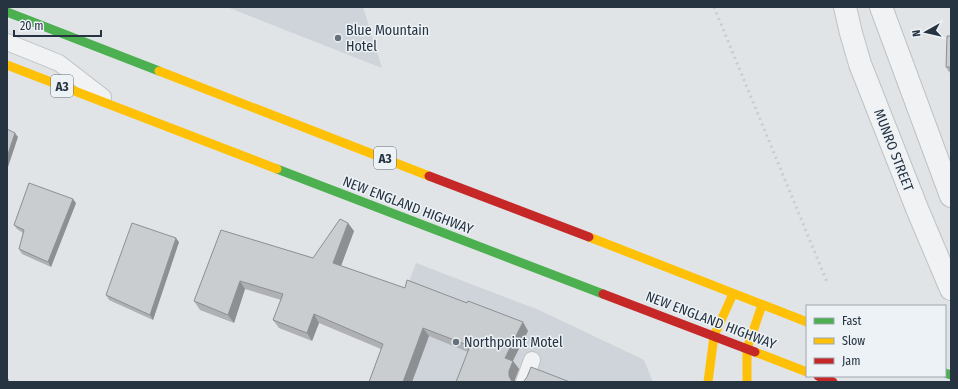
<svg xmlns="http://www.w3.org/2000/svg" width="958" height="389" font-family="'Fira Sans Condensed',sans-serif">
	<rect width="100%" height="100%" fill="#e1e4e6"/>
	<path fill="#ced4da" d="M 227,7 L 363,7 L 382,68 Z
		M 416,263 L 539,310 L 644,360 L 653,382 L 371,382 Z"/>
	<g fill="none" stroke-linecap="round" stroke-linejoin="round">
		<defs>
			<path id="lane" d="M 7,42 L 59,63 L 103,97
				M 524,382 L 532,360"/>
			<path id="street" d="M 845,7 L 851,33 L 860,64 L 918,211 L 951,289
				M 881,7 L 951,196"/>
		</defs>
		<use href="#lane" stroke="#bfc2c4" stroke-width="18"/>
		<use href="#street" stroke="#bfc2c4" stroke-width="24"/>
		<use href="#lane" stroke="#f0f2f3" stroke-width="16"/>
		<use href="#street" stroke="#f0f2f3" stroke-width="22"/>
		<path stroke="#4caf50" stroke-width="9" d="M 7,12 L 159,71
			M 277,169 L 603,294
			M 945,373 L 951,375"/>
		<path stroke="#ffc107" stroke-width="9" d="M 7,65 L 277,169
			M 159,71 L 429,176
			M 589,237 L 807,322
			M 755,352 L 807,372
			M 708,382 L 714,336 L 733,294
			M 747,382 L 747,349 L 762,305"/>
		<path stroke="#c62828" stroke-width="9" d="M 429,176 L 589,237
			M 603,294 L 755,352
			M 818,376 L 833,382"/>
		<path stroke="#c9ccce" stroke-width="3" stroke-dasharray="2 4" stroke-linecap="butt" d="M 714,7 L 827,282"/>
	</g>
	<path fill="#aeb0b3" d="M 947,36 L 950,71 L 949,72 L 946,67 Z
		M 76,203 L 51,267 L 22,254 L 19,249 L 23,233 L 17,229 L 14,225 Z
		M 221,230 L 313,258 L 354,231 L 341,266 L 528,331 L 513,361 L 519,369 L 515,379 L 468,352 L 429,336 L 412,382 L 369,382 L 381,349 L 319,323 L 312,341 L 279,328 L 273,320 L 281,300 L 245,289 L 234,323 L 200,310 L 194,301 Z
		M 179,242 L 153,320 L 109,300 L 106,295 Z"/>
	<path fill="#8d9092" d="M 15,133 L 18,137 L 7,170 L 7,157 Z
		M 73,199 L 76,203 L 51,267 L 48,262 Z
		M 348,223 L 354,231 L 339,271 L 333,263 Z
		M 176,238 L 179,242 L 153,320 L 150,315 Z
		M 240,281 L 245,289 L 234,323 L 228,315 Z
		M 314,314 L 319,323 L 312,341 L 307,333 Z
		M 523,322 L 528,331 L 510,366 L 505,358 Z
		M 423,328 L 429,336 L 412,382 L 403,382 Z
		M 513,361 L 519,369 L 515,379 L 515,382 L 512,382 L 509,376 L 509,371 Z
		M 7,377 L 9,380 L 8,382 L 7,382 Z"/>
	<path fill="#cacdd0" stroke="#8d9092" d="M 947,36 L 951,36 L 951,82 L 950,67 L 946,67 Z
		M 7,129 L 15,133 L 7,157 Z
		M 29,183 L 73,199 L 48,262 L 19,249 L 24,230 L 14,225 Z
		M 340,219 L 348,223 L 333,263 L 405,288 L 407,280 L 467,303 L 468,301 L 523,322 L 505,358 L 513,361 L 509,371 L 509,376 L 511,380 L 514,382 L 456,382 L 470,346 L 423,328 L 403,382 L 369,382 L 383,344 L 314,314 L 307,333 L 273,320 L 283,294 L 240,281 L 228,315 L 194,301 L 221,230 L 313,258 Z
		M 132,223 L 176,238 L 150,315 L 106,295 Z
		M 531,367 L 570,382 L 523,382 L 524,381 L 527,377 Z"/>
	<g fill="#67717b" stroke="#edf2f6" stroke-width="1.5">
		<circle cx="338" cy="38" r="4"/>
		<circle cx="456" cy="342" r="4"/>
	</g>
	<g text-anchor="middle" stroke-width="3" stroke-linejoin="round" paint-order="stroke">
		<g fill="#edf2f6" stroke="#626c77" stroke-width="1">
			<rect x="51" y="75" width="22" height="22" rx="3"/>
			<rect x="374" y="147" width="22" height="22" rx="3"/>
		</g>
		<g font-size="13" font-weight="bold" fill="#263341">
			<text x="62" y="91">A3</text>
			<text x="385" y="163">A3</text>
		</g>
		<g font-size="14" fill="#263341" stroke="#edf2f6" text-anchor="start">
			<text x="346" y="35">Blue Mountain<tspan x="346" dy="16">Hotel</tspan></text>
			<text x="464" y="347">Northpoint Motel</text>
		</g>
		<g font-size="14" fill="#263341" stroke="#edf2f6">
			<text transform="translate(894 150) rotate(69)" y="5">MUNRO STREET</text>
			<text transform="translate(408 205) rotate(21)" y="5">NEW ENGLAND HIGHWAY</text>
			<text transform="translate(711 320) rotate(21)" y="5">NEW ENGLAND HIGHWAY</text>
		</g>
	</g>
	<rect width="958" height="389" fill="none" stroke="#263341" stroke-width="16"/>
	<rect x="806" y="305" width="140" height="72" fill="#edf2f6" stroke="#9da6ae"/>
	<rect x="814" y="318" width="20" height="6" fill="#4caf50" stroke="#9da6ae"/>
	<text x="842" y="325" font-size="12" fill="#263341">Fast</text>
	<rect x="814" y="338" width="20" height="6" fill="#ffc107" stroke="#9da6ae"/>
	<text x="842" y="345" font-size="12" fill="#263341">Slow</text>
	<rect x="814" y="358" width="20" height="6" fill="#c62828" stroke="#9da6ae"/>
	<text x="842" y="365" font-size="12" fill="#263341">Jam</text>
	<g transform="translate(926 32) rotate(262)" stroke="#edf2f6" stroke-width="3" paint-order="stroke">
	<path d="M0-3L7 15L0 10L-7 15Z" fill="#263341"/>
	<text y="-6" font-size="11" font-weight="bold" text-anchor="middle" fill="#263341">N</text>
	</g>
	<path d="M14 30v6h87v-6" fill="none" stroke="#263341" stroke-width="2"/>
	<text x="20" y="30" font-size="12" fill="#263341" stroke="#edf2f6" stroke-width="3" paint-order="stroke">20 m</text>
</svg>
